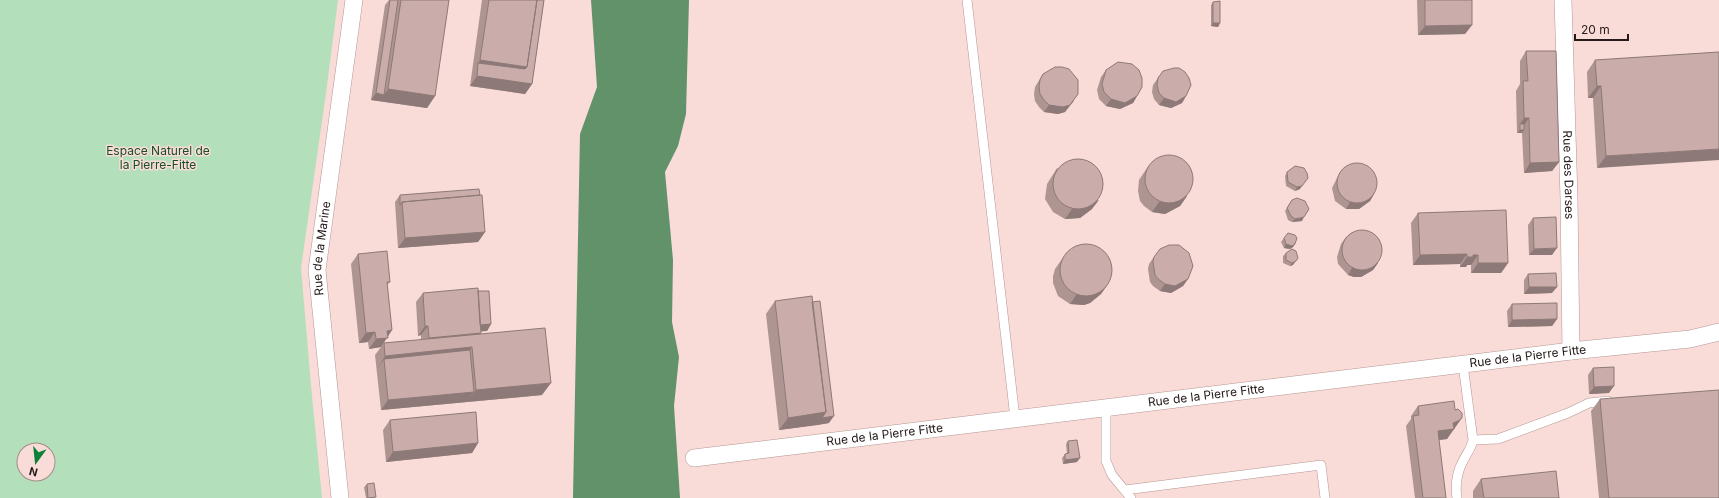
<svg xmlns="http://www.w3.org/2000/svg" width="1719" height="498" font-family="Inter,sans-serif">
	<rect width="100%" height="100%" fill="#f9dbd7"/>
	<path fill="#b4dfbb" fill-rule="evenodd" d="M 0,0 L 338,0 L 326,93 L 301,268 L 311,386 L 322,498 L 0,498 ZM 24,450 L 48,450 L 48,474 L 24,474 Z"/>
	<path fill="#61926a" d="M 591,0 L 689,0 L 686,114 L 678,146 L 665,172 L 673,260 L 672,322 L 679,357 L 674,406 L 680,498 L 573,498 L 580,134 L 597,87 Z"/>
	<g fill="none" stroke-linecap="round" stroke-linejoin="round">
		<defs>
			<path id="lane" d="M 967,0 L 1015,418
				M 1106,409 L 1106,461 L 1112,475 L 1131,498
				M 1473,440 L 1498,439 L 1568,413 L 1589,403 L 1608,401
				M 1125,490 L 1321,465 L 1325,498
				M 1457,498 C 1455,485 1457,472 1463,461 C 1467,453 1471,449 1473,440 L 1463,365"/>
			<g id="street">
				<path id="s1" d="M 1563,0 L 1569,199 L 1571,351"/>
				<path id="s2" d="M 694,458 L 1571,351 L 1690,339 L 1719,332"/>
				<path id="s3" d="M 340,498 L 317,270 L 354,0"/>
			</g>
		</defs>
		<use href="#lane" stroke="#b49794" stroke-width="10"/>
		<use href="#street" stroke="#b49794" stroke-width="18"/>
		<use href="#lane" stroke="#fff" stroke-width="9"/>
		<use href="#street" stroke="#fff" stroke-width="17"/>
	</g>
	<path fill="#ae9592" d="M 389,0 L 447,0 L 435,96 L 427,108 L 371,100 L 385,5 Z
		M 482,0 L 544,0 L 532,84 L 525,94 L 470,86 Z
		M 1417,0 L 1472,0 L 1472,25 L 1465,34 L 1418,35 Z
		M 1213,2 L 1220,23 L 1218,27 L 1211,26 L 1211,5 Z
		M 1526,51 L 1559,162 L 1552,171 L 1524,173 L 1522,133 L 1517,133 L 1516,91 L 1520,84 L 1520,61 Z
		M 1719,52 L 1597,168 L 1593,98 L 1588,98 L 1587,72 L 1595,60 Z
		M 1106,70 L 1137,96 L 1133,103 L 1120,109 L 1106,106 L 1099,99 L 1097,90 L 1101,77 Z
		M 1163,71 L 1186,96 L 1182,103 L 1171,108 L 1159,105 L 1154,99 L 1152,92 L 1153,85 Z
		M 1043,74 L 1074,101 L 1065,112 L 1058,114 L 1044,112 L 1039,107 L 1035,101 L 1034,94 L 1035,87 Z
		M 1149,165 L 1187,196 L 1180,206 L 1165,214 L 1152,212 L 1144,206 L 1140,201 L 1138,191 L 1139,180 Z
		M 1057,168 L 1092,209 L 1080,218 L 1065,219 L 1053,212 L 1045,199 L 1047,184 Z
		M 1342,169 L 1374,194 L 1370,201 L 1359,209 L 1346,209 L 1335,201 L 1332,188 L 1338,176 Z
		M 1287,172 L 1300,189 L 1295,191 L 1286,186 L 1285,176 Z
		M 400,195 L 485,232 L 478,242 L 398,248 L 395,202 Z
		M 1292,200 L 1302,221 L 1292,222 L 1288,220 L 1285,211 Z
		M 1418,213 L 1508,263 L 1501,273 L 1471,273 L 1471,265 L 1467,265 L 1466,267 L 1460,267 L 1460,264 L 1413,265 L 1411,223 Z
		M 1533,218 L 1552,255 L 1529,255 L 1528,225 Z
		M 1346,237 L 1378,263 L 1373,270 L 1361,277 L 1354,277 L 1348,275 L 1338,264 L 1337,257 L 1341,244 Z
		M 1284,238 L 1295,244 L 1293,247 L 1290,249 L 1284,248 L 1281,242 Z
		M 1286,253 L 1293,265 L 1290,266 L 1283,263 L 1283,256 Z
		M 358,254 L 390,282 L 387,285 L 392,330 L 381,347 L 369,349 L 368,342 L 359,343 L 351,264 Z
		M 1154,257 L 1188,279 L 1183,286 L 1171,293 L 1160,291 L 1153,286 L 1150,282 L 1148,269 L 1149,264 Z
		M 1062,259 L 1108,284 L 1101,294 L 1090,303 L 1084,305 L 1070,304 L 1058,296 L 1053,283 L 1053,276 L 1055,269 Z
		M 1528,274 L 1552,293 L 1524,294 L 1524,280 Z
		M 478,291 L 491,324 L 487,331 L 481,331 L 480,334 L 542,395 L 381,410 L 375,355 L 384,343 L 421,340 L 421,335 L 418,336 L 416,302 L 423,293 Z
		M 775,301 L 829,423 L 779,430 L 766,314 Z
		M 1512,304 L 1557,319 L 1552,326 L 1508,327 L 1507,311 Z
		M 1593,368 L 1609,393 L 1589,394 L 1588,375 Z
		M 1600,399 L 1719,498 L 1599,498 L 1591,411 Z
		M 1418,406 L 1455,428 L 1452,431 L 1447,439 L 1439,440 L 1446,498 L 1415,498 L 1406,426 L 1411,419 L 1411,416 Z
		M 390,420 L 478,443 L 472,453 L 386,462 L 383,430 Z
		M 1068,441 L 1077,462 L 1063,464 L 1062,458 L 1065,454 L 1067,454 L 1066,444 Z
		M 1481,479 L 1559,498 L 1473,498 L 1473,491 Z
		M 367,484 L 375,498 L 366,498 L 364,487 Z"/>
	<path fill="#8d7977" d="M 1213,23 L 1220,23 L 1218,27 L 1211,26 Z
		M 1472,25 L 1465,34 L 1418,35 L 1425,26 Z
		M 480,60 L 527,67 L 518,79 L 478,63 Z
		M 477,76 L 532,84 L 525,94 L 470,86 Z
		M 1597,86 L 1601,86 L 1593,98 L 1588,98 Z
		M 388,89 L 435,96 L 427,108 L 371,100 L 376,93 L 384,95 Z
		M 1078,94 L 1065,112 L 1058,114 L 1044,112 L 1049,105 Z
		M 1137,96 L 1133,103 L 1120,109 L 1106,106 L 1111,99 Z
		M 1186,96 L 1182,103 L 1171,108 L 1159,105 L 1164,98 Z
		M 1524,118 L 1529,118 L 1522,128 L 1520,124 Z
		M 1520,130 L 1524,130 L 1522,133 L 1517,133 Z
		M 1719,149 L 1719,160 L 1597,168 L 1606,156 Z
		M 1559,162 L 1552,171 L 1524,173 L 1530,163 Z
		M 1302,186 L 1300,189 L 1295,191 L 1297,187 Z
		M 1374,194 L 1370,201 L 1359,209 L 1346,209 L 1350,202 Z
		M 1187,196 L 1180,206 L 1165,214 L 1152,212 L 1159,202 Z
		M 1099,200 L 1092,209 L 1080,218 L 1065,219 L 1072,209 Z
		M 1304,217 L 1302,221 L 1292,222 L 1295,219 Z
		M 485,232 L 478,242 L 398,248 L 405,238 Z
		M 1286,244 L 1295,244 L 1293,247 L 1290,249 L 1284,248 Z
		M 1557,248 L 1552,255 L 1529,255 L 1534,249 Z
		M 1467,254 L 1460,264 L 1413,265 L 1420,255 Z
		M 1473,255 L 1478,255 L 1471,265 L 1467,265 L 1466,267 L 1460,267 L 1467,257 Z
		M 1296,261 L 1293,265 L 1290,266 L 1292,263 Z
		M 1378,263 L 1373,270 L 1361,277 L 1354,277 L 1348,275 L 1352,268 Z
		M 1478,263 L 1508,263 L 1501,273 L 1471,273 Z
		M 1188,279 L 1183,286 L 1171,293 L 1160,291 L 1165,284 Z
		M 1108,284 L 1101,294 L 1090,303 L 1084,305 L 1070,304 L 1077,294 Z
		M 1529,287 L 1557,287 L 1552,293 L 1524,294 Z
		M 1557,319 L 1552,326 L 1508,327 L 1512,320 Z
		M 491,324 L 487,331 L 475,332 L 480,325 Z
		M 425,326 L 428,326 L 421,335 L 418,336 Z
		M 392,330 L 381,347 L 369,349 L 376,339 L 387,331 Z
		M 375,332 L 368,342 L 359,343 L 366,333 Z
		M 481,333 L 474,343 L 422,347 L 429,338 Z
		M 472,347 L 464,359 L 384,359 L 377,369 L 385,356 Z
		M 551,383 L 542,395 L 467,402 L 476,390 Z
		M 1614,386 L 1609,393 L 1589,394 L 1594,387 Z
		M 474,392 L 467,402 L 381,410 L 388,400 Z
		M 826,412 L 818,425 L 779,430 L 788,418 Z
		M 834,416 L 829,423 L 818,425 L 822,418 Z
		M 1462,418 L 1447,439 L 1431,441 L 1438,431 L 1453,423 Z
		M 478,443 L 472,453 L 386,462 L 393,452 Z
		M 1080,458 L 1077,462 L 1063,464 L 1065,460 Z"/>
	<path fill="#caadaa" stroke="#8d7977" d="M 390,0 L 398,0 L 384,95 L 376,93 Z
		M 401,0 L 449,0 L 435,96 L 388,89 Z
		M 489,0 L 537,0 L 527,67 L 480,60 Z
		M 537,0 L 544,0 L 532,84 L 477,76 L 478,63 L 525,69 L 527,67 Z
		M 1425,0 L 1472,0 L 1472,25 L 1425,26 Z
		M 1220,1 L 1220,23 L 1213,23 L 1213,2 Z
		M 1526,51 L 1556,51 L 1559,162 L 1530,163 L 1529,118 L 1524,118 L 1523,81 L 1528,81 Z
		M 1719,52 L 1719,149 L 1606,156 L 1601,86 L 1597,86 L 1595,60 Z
		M 1118,62 L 1132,64 L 1139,70 L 1142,78 L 1142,87 L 1137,96 L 1125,103 L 1111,99 L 1104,92 L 1102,84 L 1106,70 Z
		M 1055,67 L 1062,67 L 1069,69 L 1078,80 L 1078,94 L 1070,105 L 1063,107 L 1049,105 L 1044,100 L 1040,94 L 1039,87 L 1040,80 L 1043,74 Z
		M 1174,68 L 1179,68 L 1185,72 L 1189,78 L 1191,85 L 1186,96 L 1176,102 L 1164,98 L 1159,93 L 1157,85 L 1158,78 L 1163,71 Z
		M 1520,124 L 1524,124 L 1524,130 L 1520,130 Z
		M1145 179a24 24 0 1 1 48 0a24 24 0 1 1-48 0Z
		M1053 184a25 25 0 1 1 50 0a25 25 0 1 1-50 0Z
		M1337 183a20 20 0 1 1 40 0a20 20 0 1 1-40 0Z
		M 1295,166 L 1304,168 L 1307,173 L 1308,178 L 1302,186 L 1297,187 L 1288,182 L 1287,172 Z
		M 479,189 L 480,195 L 402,202 L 400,205 L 400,195 Z
		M 482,195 L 485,232 L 405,238 L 402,202 Z
		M 1297,198 L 1305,201 L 1309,209 L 1304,217 L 1295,219 L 1291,216 L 1287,208 L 1292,200 Z
		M 1506,210 L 1508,263 L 1478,263 L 1478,255 L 1473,255 L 1473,257 L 1467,257 L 1467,254 L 1420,255 L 1418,213 Z
		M 1556,217 L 1557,248 L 1534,249 L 1533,218 Z
		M1342 250a20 20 0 1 1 40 0a20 20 0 1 1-40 0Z
		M 1288,233 L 1295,235 L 1297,238 L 1295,244 L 1292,246 L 1286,244 L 1284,238 Z
		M1060 270a26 26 0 1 1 52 0a26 26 0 1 1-52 0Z
		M 1169,245 L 1179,245 L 1189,253 L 1193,266 L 1188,279 L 1175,286 L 1165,284 L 1158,279 L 1155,275 L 1153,262 L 1154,257 L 1160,249 Z
		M 1292,249 L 1296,251 L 1298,258 L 1296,261 L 1292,263 L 1286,260 L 1286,253 Z
		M 387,251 L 390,282 L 387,282 L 392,330 L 387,331 L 388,338 L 376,339 L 375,332 L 366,333 L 358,254 Z
		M 1556,273 L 1557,287 L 1529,287 L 1528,274 Z
		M 478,288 L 481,333 L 429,338 L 428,326 L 425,326 L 423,293 Z
		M 478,291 L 489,291 L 491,324 L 480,325 Z
		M 812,296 L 826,412 L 788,418 L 775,301 Z
		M 820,301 L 834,416 L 822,418 L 826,412 L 812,302 Z
		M 1557,303 L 1557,319 L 1512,320 L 1512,304 Z
		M 545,328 L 551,383 L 476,390 L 472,347 L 385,356 L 384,343 Z
		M 470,350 L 474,392 L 388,400 L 384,359 Z
		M 1614,367 L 1614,386 L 1594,387 L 1593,368 Z
		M 1719,390 L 1719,498 L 1609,498 L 1600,399 Z
		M 1454,401 L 1455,410 L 1458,409 L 1462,413 L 1462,418 L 1458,421 L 1453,423 L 1454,429 L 1438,431 L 1446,498 L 1423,498 L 1413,416 L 1419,415 L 1418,406 Z
		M 476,412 L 478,443 L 393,452 L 390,420 Z
		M 1077,440 L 1080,458 L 1065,460 L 1065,454 L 1069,453 L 1068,441 Z
		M 1556,471 L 1559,498 L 1484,498 L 1481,479 Z
		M 374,483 L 376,497 L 368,498 L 367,484 Z"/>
	<g text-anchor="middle" stroke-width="3" stroke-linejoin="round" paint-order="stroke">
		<g font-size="12" fill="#164e26" stroke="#f9dbd7">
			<text x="158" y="155">Espace Naturel de<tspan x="158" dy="14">la Pierre-Fitte</tspan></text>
		</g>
		<g font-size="12" fill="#251a19" stroke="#f9dbd7">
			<text dy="4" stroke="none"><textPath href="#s1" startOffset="175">Rue des Darses</textPath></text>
			<text dy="4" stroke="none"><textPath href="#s3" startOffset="251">Rue de la Marine</textPath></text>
			<text dy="4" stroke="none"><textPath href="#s2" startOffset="840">Rue de la Pierre Fitte</textPath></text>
			<text dy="4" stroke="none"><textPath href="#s2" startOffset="516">Rue de la Pierre Fitte</textPath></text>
			<text dy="4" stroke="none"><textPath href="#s2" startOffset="192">Rue de la Pierre Fitte</textPath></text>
		</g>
	</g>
	<g transform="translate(36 462) rotate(195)"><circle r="19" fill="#f9dbd7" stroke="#a48e8b"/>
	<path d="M0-3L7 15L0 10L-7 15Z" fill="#0c8139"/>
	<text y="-6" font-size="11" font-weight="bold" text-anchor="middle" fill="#251a19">N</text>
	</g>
	<path d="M1575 34v6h53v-6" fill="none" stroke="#251a19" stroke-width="2"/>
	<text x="1581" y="34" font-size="12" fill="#251a19" stroke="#f9dbd7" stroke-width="3" paint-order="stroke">20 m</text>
</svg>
